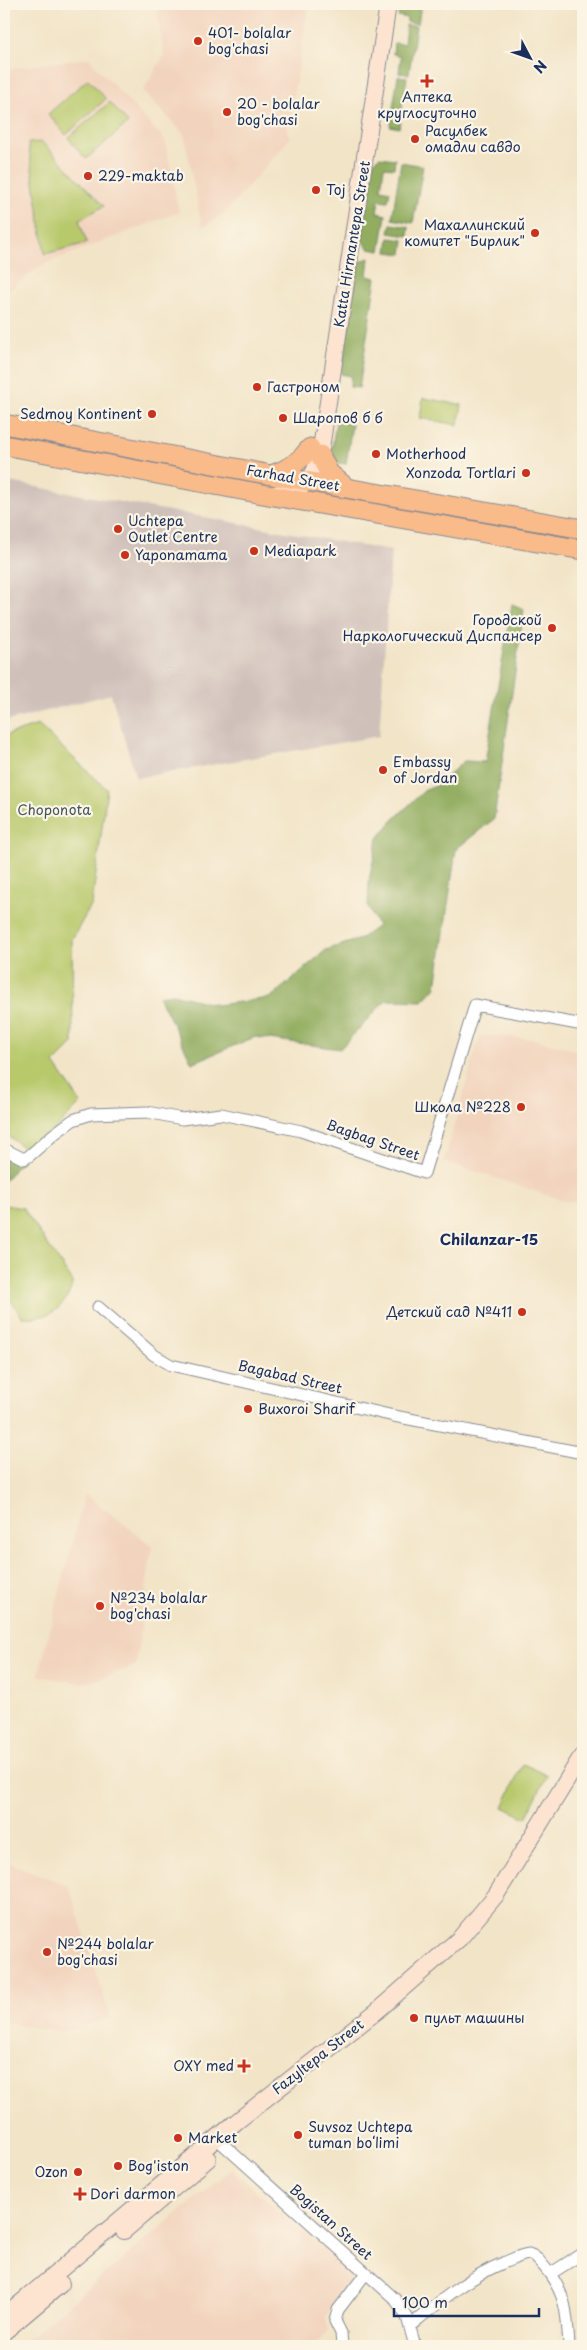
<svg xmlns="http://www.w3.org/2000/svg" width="587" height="2350" font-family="'Playpen Sans',sans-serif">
	<rect width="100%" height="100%" fill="#fcf5e5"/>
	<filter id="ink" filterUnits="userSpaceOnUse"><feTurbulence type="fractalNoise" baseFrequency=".02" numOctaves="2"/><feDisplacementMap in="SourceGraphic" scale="10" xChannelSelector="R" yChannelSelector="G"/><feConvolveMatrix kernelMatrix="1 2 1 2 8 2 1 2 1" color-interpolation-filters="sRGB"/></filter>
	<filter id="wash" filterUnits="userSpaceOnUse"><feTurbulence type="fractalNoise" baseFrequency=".0096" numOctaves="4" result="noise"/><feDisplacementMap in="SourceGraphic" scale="20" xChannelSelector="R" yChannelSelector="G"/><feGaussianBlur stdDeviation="1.12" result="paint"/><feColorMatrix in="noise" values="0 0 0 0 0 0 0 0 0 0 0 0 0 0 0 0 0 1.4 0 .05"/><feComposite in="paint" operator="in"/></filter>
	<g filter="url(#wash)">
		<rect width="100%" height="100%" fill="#f2e4c7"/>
		<path fill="#f2d4be" d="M 156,4 L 309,4 L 287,132 L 291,137 L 224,214 L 202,227 L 184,134 L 143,91 L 164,55 Z
			M 88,58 L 165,140 L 179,212 L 44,264 L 4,293 L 4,70 Z
			M 480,1035 L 534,1039 L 583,1053 L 583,1203 L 565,1201 L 444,1161 Z
			M 85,1494 L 152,1546 L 136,1665 L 94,1681 L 81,1683 L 38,1676 Z
			M 4,1861 L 69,1886 L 111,2019 L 62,2032 L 4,2022 Z
			M 231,2169 L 355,2276 L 325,2317 L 329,2329 L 315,2346 L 19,2346 Z"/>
		<path fill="#cfc0ba" d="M 4,481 L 391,551 L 379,736 L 136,778 L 111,694 L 4,722 Z"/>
		<path fill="#b8c96c" stroke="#6a7c65" d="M 88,79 L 106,99 L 66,135 L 48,114 Z
			M 110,102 L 128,123 L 86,159 L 68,138 Z
			M 42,142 L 104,206 L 79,220 L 87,243 L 45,254 L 28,143 Z
			M 423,398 L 462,405 L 458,425 L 420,418 Z
			M 38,725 L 107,789 L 92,904 L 72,939 L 73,1044 L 54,1063 L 81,1103 L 31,1153 L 4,1133 L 4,736 Z
			M 4,1205 L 23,1208 L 73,1282 C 66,1308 50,1320 22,1317 L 4,1290 Z
			M 523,1764 L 547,1775 L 526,1818 L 503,1807 Z"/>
		<path fill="#92ad60" stroke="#566e5f" d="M 400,4 L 421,4 L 418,24 L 407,22 L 407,18 L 398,16 Z
			M 406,25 L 416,26 L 409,74 L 399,73 L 401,56 L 393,54 L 394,43 L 404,44 Z
			M 398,76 L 407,77 L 399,128 L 390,126 Z
			M 379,157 L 395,159 L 394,168 L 384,167 L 381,189 L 390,191 L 388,201 L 379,200 L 377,213 L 386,215 L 380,251 L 369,249 L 362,240 L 373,162 Z
			M 401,162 L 423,166 L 413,223 L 392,219 Z
			M 391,224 L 409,227 L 408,236 L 389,233 Z
			M 389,238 L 404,240 L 402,254 L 387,252 Z
			M 369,258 L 367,276 L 376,278 L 359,388 L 350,387 L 351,376 L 341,374 L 359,262 Z
			M 336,421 L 352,424 L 346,464 L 330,462 Z
			M 512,604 L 524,609 L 494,819 L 456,849 L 436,987 L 423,1001 L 386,1000 L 340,1049 L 255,1037 L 192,1063 L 159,996 L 173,994 L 217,1005 L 270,998 L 326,950 L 360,939 L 378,926 L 368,907 L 369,880 L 378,838 L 392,821 L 425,790 L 436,786 L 464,761 L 485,762 Z
			M 4,1147 L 24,1159 L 4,1181 Z"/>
	</g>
	<g filter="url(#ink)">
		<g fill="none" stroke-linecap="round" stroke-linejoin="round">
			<defs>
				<path id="minor" d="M 4,1149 L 24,1159 L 29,1156 L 54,1134 L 73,1120 L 91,1114 L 147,1112 L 182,1119 L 221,1114 L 301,1131 L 424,1173 L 475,1005 L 583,1025
					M 98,1307 L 154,1355 L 171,1365 L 394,1416 L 583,1453
					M 216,2138 L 395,2299 L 407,2317 L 415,2346
					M 550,2274 L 583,2253
					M 410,2326 C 439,2302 467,2278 503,2263 C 511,2260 520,2255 529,2254 C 536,2256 541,2263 546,2269 C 567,2295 567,2315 569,2346
					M 342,2346 L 341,2333 L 335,2321 L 338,2310 L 366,2273"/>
				<path id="secondary" d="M 270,495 C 303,487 310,490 320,455 L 388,4
					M 124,2231 L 208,2159
					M 4,2317 L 236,2122 L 377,2011 L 460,1938 L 496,1895 L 583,1754
					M 4,2332 L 61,2284"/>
				<path id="primary" d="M 4,424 L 271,475 L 583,529
					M 4,445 L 268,495 L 583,550
					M 320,455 L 329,473 L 347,488
					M 271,475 C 288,470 300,462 310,448"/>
			</defs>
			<use href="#minor" stroke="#868a92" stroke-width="13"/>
			<use href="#secondary" stroke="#868a92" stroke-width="18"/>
			<use href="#primary" stroke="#868a92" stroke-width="21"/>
			<use href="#minor" stroke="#fff" stroke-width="11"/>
			<use href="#secondary" stroke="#fde4d1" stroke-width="16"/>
			<use href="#primary" stroke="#fabb8b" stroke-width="19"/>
		</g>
	</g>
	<g fill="#c8321e" stroke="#fcf5e5" stroke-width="2">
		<circle cx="198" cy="41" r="5"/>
		<path d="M424.5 73.5h5v5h5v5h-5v5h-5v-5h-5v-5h5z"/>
		<circle cx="227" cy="112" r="5"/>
		<circle cx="415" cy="139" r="5"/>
		<circle cx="88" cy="176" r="5"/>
		<circle cx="316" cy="190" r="5"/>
		<circle cx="535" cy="233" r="5"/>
		<circle cx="257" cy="387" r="5"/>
		<circle cx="152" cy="414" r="5"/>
		<circle cx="283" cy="418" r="5"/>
		<circle cx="376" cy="454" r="5"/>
		<circle cx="526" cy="473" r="5"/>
		<circle cx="118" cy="529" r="5"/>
		<circle cx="254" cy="551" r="5"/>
		<circle cx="125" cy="555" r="5"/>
		<circle cx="552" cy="628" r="5"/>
		<circle cx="383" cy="770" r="5"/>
		<circle cx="521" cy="1107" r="5"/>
		<circle cx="522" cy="1312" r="5"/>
		<circle cx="248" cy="1409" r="5"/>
		<circle cx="100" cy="1606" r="5"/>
		<circle cx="47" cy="1952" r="5"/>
		<circle cx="414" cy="2018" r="5"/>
		<path d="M241.5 2058.5h5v5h5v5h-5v5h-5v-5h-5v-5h5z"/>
		<circle cx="298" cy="2135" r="5"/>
		<circle cx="178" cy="2138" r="5"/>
		<circle cx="118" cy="2166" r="5"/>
		<circle cx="78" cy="2172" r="5"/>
		<path d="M77.5 2186.5h5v5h5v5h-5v5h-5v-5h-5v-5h5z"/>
	</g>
	<g text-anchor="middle" stroke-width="4.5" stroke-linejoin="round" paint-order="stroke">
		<g font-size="14" fill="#1b2f5e" stroke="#fcf5e5" text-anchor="start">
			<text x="208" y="38">401- bolalar<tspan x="208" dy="16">bog'chasi</tspan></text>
			<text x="427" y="102" text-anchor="middle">Аптека<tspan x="427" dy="16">круглосуточно</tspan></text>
			<text x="237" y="109">20 - bolalar<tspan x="237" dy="16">bog'chasi</tspan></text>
			<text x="425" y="136">Расулбек<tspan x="425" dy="16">омадли савдо</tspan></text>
			<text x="98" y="181">229-maktab</text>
			<text x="326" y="195">Toj</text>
			<text x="525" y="230" text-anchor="end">Махаллинский<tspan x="525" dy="16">комитет "Бирлик"</tspan></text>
			<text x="267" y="392">Гастроном</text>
			<text x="142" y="419" text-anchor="end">Sedmoy Kontinent</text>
			<text x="293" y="423">Шаропов б б</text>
			<text x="386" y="459">Motherhood</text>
			<text x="516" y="478" text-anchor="end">Xonzoda Tortlari</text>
			<text x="128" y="526">Uchtepa<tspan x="128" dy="16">Outlet Centre</tspan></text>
			<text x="264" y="556">Mediapark</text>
			<text x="135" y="560">Yaponamama</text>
			<text x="542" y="625" text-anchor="end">Городской<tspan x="542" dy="16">Наркологический Диспансер</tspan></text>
			<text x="393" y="767">Embassy<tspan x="393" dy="16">of Jordan</tspan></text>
			<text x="511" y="1112" text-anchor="end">Школа №228</text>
			<text x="512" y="1317" text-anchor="end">Детский сад №411</text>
			<text x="258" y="1414">Buxoroi Sharif</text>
			<text x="110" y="1603">№234 bolalar<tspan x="110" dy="16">bog'chasi</tspan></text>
			<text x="57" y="1949">№244 bolalar<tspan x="57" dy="16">bog'chasi</tspan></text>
			<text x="424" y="2023">пульт машины</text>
			<text x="234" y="2071" text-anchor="end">OXY med</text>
			<text x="308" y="2132">Suvsoz Uchtepa<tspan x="308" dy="16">tuman boʻlimi</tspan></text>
			<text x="188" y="2143">Market</text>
			<text x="128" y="2171">Bog'iston</text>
			<text x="68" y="2177" text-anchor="end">Ozon</text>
			<text x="90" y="2199">Dori darmon</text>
		</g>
		<g font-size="14" fill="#1b2f5e" stroke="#fcf5e5">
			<text transform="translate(352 244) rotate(-81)" y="5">Katta Hirmаntepa Street</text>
			<text transform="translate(293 478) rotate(10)" y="5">Farhad Street</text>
			<text transform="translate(373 1140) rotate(19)" y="5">Bagbag Street</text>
			<text transform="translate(290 1377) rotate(13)" y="5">Bagabad Street</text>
			<text transform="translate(318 2057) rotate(-38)" y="5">Fazyltepa Street</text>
			<text transform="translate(331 2222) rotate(42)" y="5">Bogistan Street</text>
		</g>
		<g font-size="14" fill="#425662" stroke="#fcf5e5">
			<text x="54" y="815">Choponota</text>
		</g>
		<g font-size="15" font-weight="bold" fill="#1b2f5e" stroke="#fcf5e5">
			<text x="489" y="1245">Chilanzar-15</text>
		</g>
	</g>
	<rect width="587" height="2350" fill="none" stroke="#fcf5e5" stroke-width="20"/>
	<g transform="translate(530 58) rotate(131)" stroke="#fcf5e5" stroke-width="4" paint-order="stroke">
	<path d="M0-4L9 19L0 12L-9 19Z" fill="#1b2f5e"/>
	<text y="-8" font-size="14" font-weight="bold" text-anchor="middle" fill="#1b2f5e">N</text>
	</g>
	<path d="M394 2308v8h145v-8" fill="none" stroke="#1b2f5e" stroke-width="2.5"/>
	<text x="402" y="2308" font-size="15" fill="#1b2f5e" stroke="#fcf5e5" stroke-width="4" paint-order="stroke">100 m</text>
</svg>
